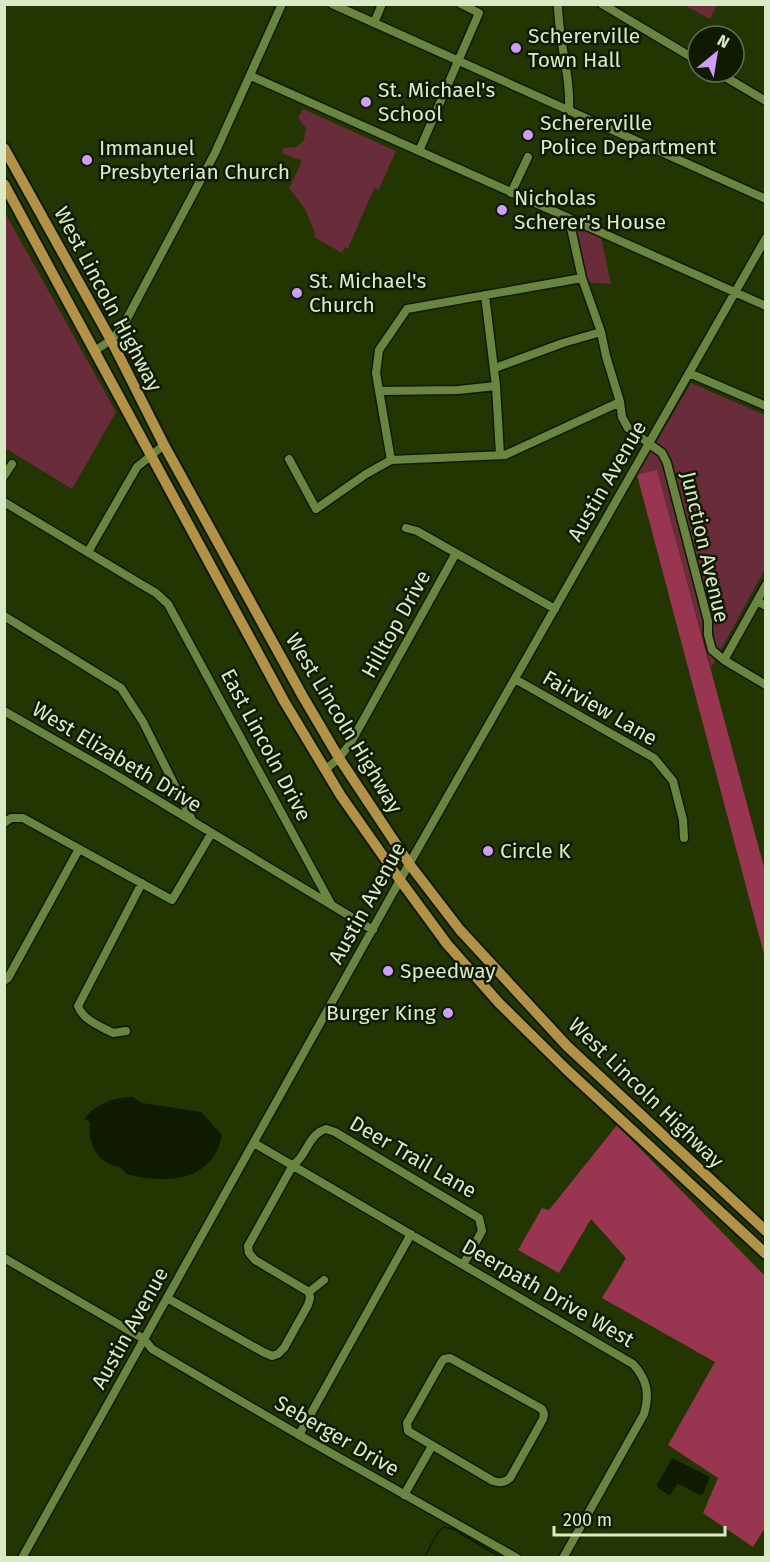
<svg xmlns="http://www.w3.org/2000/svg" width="770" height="1562" font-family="'Fira Sans',sans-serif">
	<rect width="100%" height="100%" fill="#233500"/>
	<path fill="#692c3a" d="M 684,5 L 717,4 L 717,5 L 710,19 Z
		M 303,109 L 396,151 L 379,189 L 374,188 L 348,249 L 345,247 L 342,253 L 314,237 L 315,233 L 305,209 L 289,188 L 302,161 L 282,153 L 284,148 L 296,147 L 304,140 L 306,128 L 298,118 Z
		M 4,211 L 116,412 L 72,489 L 5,448 Z
		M 569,219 L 600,232 L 611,284 L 582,282 Z
		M 691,383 L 765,415 L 765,569 L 711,668 L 657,471 L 637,475 Z"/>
	<path fill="#983550" d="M 657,470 L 765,871 L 765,958 L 637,475 Z
		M 617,1125 L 765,1276 L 766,1526 L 753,1547 L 703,1513 L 718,1478 L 668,1445 L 715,1362 L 602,1298 L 626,1258 L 591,1219 L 559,1273 L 518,1250 L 542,1208 L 549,1210 Z"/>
	<path fill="#0f1a00" d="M 133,1097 L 142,1103 L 201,1112 L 222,1135 C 213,1181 169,1184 130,1175 C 125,1174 124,1170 119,1167 C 117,1166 113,1166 111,1165 C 95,1158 87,1139 90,1122 L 84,1119 C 95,1104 114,1097 133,1097 Z
		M 672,1458 L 710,1477 L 703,1494 L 699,1495 L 681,1485 L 677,1484 L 671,1494 L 669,1495 L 658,1488 L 657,1485 Z"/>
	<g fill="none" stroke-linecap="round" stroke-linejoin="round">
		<path stroke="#0f1a00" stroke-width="1.5" d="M 424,1558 L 438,1532 L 444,1527 L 453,1529 L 502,1558"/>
		<defs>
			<path id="minor" d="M 332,4 L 766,199
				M 558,4 C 558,40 571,75 569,111
				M 602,4 L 698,61
				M 374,23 L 382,4
				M 717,72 L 766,101
				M 251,76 L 766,306
				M 419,151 L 479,13 L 461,4
				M 511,193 L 528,157
				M 569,219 L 582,278 L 601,332 L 606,356 L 620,402 L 622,417 L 628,428 L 662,453 L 667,463 L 708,621 L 708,635 L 712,650 L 724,660 L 766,685
				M 485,295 L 496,386 L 500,455
				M 96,350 L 111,340 L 122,328 L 215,153 L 282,4
				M 495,368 L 563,343 L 601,332
				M 689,373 L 766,406
				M 379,391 L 458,390 L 496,386
				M 289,459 L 316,509 L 366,474 L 391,460 L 505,455 L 620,402
				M 391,460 L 376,373 L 379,350 L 407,309 L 582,278
				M 4,476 L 12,464
				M 4,502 L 139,583 L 156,593 L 168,604 L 331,904
				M 406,528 L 417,531 L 555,609
				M 88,552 L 137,467 L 164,445
				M 757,601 L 766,606
				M 4,616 L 121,688 L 143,722 L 192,820
				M 724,660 L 766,585
				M 515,679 L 654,758 L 673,781 L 683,820 L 684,838
				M 4,711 L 109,771 L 373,930
				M 325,770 L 339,758 L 350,744 L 456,553
				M 4,823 L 11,818 L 23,818 L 172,900 L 211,834
				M 4,981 L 8,978 L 79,849
				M 126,1031 L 113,1033 C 100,1026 83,1020 78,1006 L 142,883
				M 254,1143 L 633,1364 C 647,1379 650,1394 644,1414 L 563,1558
				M 4,1258 L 144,1339 L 152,1349 L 299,1435 L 517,1558
				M 309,1292 L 324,1280
				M 167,1298 L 263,1352 L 272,1356 L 278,1354 L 284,1348 L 308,1305 L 310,1298 L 309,1292 L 255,1260 L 249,1253 L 248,1246 L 293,1165 C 307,1156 308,1134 326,1129 L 335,1132 L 479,1218 L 482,1231 L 463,1265
				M 450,1358 L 542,1409 L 544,1414 L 543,1419 L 510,1478 C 504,1483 500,1483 493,1481 L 408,1431 L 407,1423 L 441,1363 L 444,1359 Z
				M 299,1435 L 411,1234
				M 404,1495 L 432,1446
				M 22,1558 L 400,880 L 766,238"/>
			<path id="major" d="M 4,148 L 111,340 L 164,445 L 302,695 L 339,758 L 410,865 L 460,930 L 567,1046 L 766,1231
				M 4,184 L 284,701 L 341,796 L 400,880 L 447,944 L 499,1003 L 567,1070 L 766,1254"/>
		</defs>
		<use href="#minor" stroke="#0f1b00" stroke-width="11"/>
		<use href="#major" stroke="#0f1b00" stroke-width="14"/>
		<use href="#minor" stroke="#6a8540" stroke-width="8"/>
		<use href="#major" stroke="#b29247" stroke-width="10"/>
	</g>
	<g fill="#d09dff" stroke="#101a01" stroke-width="2">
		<circle cx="516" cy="48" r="6"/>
		<circle cx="366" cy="102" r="6"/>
		<circle cx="528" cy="135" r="6"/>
		<circle cx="87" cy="160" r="6"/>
		<circle cx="502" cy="210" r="6"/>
		<circle cx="297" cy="293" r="6"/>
		<circle cx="488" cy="851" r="6"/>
		<circle cx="388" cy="971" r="6"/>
		<circle cx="448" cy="1013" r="6"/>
	</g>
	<g text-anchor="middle" stroke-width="5" stroke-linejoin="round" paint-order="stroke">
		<g font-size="21" fill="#daeac6" stroke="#101a01" text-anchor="start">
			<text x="528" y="43">Schererville<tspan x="528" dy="24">Town Hall</tspan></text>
			<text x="378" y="97">St. Michael's<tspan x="378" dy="24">School</tspan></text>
			<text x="540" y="130">Schererville<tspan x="540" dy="24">Police Department</tspan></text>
			<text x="99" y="155">Immanuel<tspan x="99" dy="24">Presbyterian Church</tspan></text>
			<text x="514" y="205">Nicholas<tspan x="514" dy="24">Scherer's House</tspan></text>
			<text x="309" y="288">St. Michael's<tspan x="309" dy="24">Church</tspan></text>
			<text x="500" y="858">Circle K</text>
			<text x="400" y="978">Speedway</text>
			<text x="436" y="1020" text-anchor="end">Burger King</text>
		</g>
		<g font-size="21" fill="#daeac6" stroke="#101a01">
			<text transform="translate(108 299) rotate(62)" y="7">West Lincoln Highway</text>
			<text transform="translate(607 481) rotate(-60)" y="7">Austin Avenue</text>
			<text transform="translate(705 547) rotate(77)" y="7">Junction Avenue</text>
			<text transform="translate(396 624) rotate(-61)" y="7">Hilltop Drive</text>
			<text transform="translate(600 708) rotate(30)" y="7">Fairview Lane</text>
			<text transform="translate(344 723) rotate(59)" y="7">West Lincoln Highway</text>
			<text transform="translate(266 745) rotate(62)" y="7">East Lincoln Drive</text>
			<text transform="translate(117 757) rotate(31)" y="7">West Elizabeth Drive</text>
			<text transform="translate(367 903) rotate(-61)" y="7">Austin Avenue</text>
			<text transform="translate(646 1093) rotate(44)" y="7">West Lincoln Highway</text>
			<text transform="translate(413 1157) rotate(30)" y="7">Deer Trail Lane</text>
			<text transform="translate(548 1293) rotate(30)" y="7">Deerpath Drive West</text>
			<text transform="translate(130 1328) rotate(-61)" y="7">Austin Avenue</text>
			<text transform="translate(337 1436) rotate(30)" y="7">Seberger Drive</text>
		</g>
	</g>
	<rect width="770" height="1562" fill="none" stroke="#daeac6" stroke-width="12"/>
	<g transform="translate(716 54) rotate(30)"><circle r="28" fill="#101a01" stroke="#616d50" stroke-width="1.5"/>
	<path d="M0-4.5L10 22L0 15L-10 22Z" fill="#d09dff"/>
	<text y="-9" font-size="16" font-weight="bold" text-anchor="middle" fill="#daeac6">N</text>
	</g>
	<path d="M554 1526v9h171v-9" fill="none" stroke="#daeac6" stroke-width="3"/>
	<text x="563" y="1526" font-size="18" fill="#daeac6" stroke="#101a01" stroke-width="4.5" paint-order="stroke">200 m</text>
</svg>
